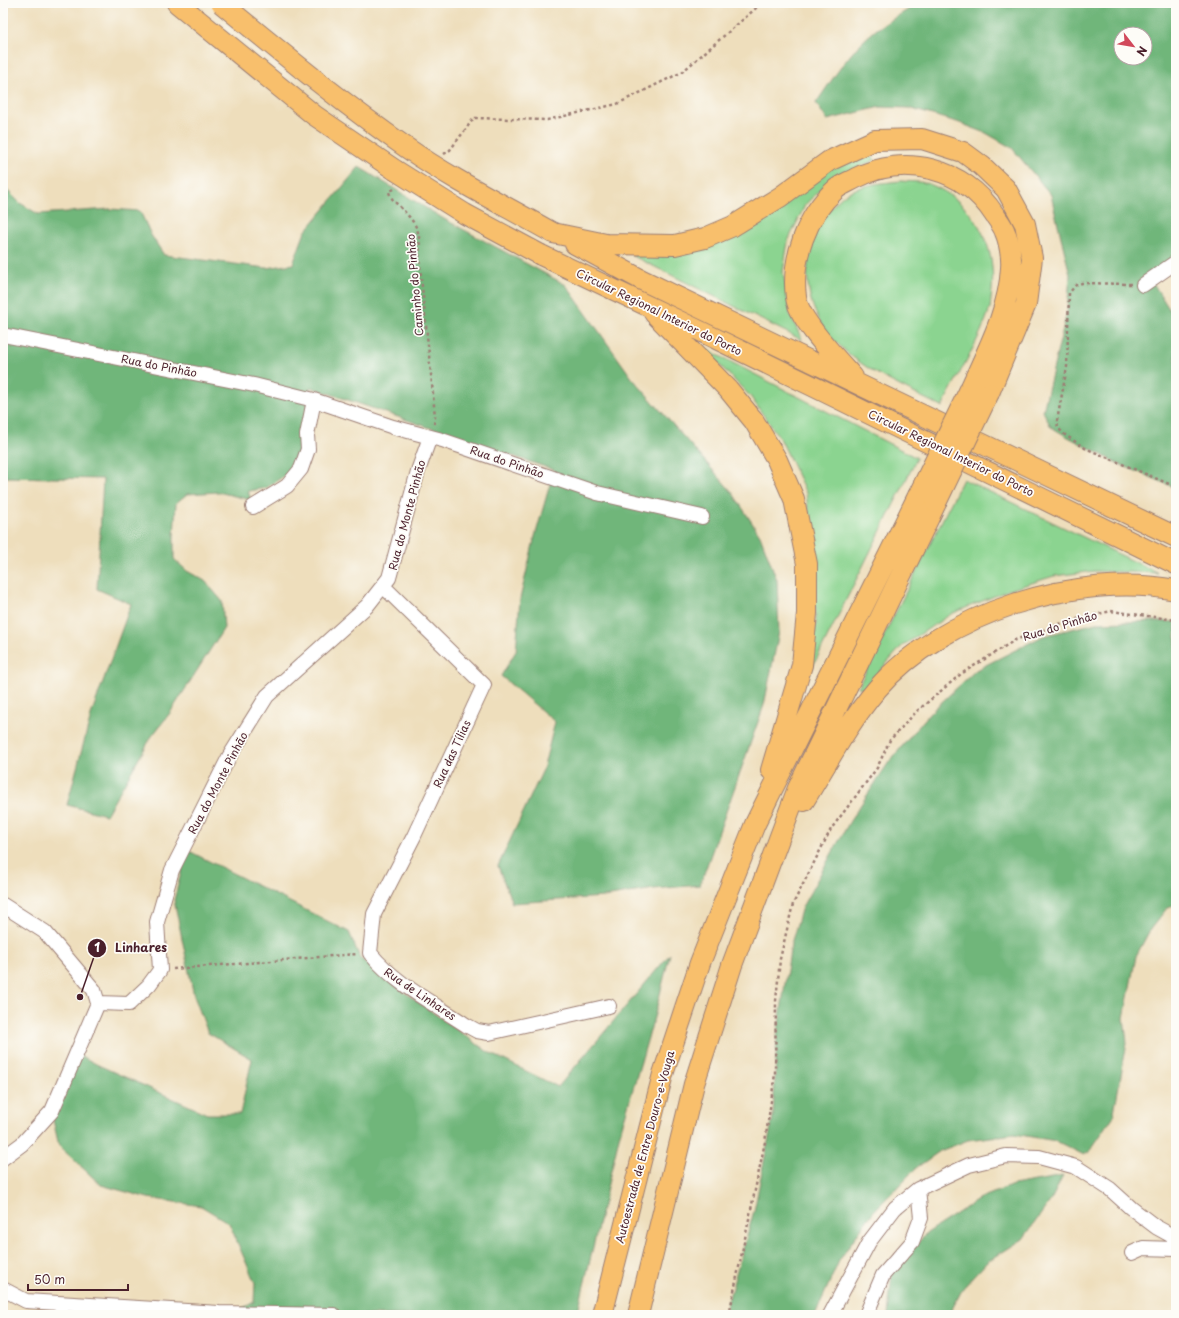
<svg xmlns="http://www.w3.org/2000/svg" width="1179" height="1318" font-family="'Playpen Sans',sans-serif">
	<rect width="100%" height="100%" fill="#fdfcf7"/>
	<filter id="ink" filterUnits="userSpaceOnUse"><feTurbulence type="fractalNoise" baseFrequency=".025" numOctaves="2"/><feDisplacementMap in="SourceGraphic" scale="8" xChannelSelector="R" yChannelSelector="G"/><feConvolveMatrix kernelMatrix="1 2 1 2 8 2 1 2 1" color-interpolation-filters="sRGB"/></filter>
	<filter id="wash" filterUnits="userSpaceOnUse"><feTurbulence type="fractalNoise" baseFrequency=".012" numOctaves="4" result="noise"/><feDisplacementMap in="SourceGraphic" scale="16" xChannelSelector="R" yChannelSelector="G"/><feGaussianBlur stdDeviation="0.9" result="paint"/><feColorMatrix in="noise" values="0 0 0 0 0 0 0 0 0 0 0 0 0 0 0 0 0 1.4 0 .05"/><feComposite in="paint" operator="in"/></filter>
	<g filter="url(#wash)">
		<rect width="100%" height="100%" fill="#eedebc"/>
		<path fill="#8bd490" stroke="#6a7a5e" d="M 870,153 L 875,160 L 831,178 L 805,205 L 788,241 L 783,272 L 790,314 L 802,340 L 631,255 L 676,250 L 832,168 Z
			M 901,181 C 910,182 921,181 929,184 C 973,201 997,244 992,290 C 991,296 991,302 990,308 C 980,340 957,376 942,407 C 905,388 865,372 836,342 C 795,303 799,232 843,196 C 859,184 883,183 901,181 Z
			M 702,347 L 917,458 L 808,676 L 816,624 L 814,559 L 806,493 L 781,440 L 750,396 Z
			M 963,479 L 1158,573 L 1095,571 L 1054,576 L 1009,590 L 951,614 L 902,646 L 864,689 L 858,687 Z"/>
		<path fill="#70b67a" stroke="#5d6a52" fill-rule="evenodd" d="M 919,3 L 1176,3 L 1176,257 L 1153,283 L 1176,320 L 1176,488 L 1119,464 L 1068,437 L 1051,427 L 1043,411 L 1067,312 L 1070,275 L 1051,195 L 1012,148 L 986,133 L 957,122 L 908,108 L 880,107 L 827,120 L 816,103 C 834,77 851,49 877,29 C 890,20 905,12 919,3 ZM 1121,34 L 1145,34 L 1145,58 L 1121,58 Z
			M 359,167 L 444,219 L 566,285 L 632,378 L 732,492 L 760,535 L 777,580 L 779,632 L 764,705 L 700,885 L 654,889 L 604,897 L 512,903 L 498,866 L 543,770 L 555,722 L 501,676 L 516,651 L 520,599 L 534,540 L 554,470 L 310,387 L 304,440 L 294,469 L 266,488 L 248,491 L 251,500 L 218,492 L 187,494 L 176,503 L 174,537 L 174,559 L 187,571 L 205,581 L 222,601 L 224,628 L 170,713 L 152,736 L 106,815 L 67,805 L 92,712 L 131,604 L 97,589 L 103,479 L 3,477 L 3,186 L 20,203 L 38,214 L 110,209 L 140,211 L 151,235 L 164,255 L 266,268 L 293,264 L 305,232 Z
			M 1157,621 L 1176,622 L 1176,904 L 1168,907 L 1151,928 L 1136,956 L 1124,1018 L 1127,1043 L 1113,1117 L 1089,1152 L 1084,1155 L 1056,1141 L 1014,1134 L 968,1140 L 940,1151 L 916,1168 L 873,1212 L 857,1234 L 839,1261 L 815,1315 L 724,1315 L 754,1211 L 773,1117 L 777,1037 L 791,944 L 802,907 L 850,821 L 889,762 L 930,713 L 976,670 L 1043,636 L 1096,623 Z
			M 187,850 L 349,932 L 360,958 L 382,976 L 488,1052 L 558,1087 L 670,954 L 655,1014 L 620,1133 L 577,1315 L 231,1315 L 254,1302 L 255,1283 L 229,1223 L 201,1206 L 148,1198 L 101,1185 L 59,1146 L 53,1120 L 76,1053 L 96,1064 L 207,1114 L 240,1114 L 252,1059 L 208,1033 L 194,996 L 174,900 Z
			M 1063,1176 L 1051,1200 L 1023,1239 L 987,1262 L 963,1288 L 949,1315 L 888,1315 L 892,1271 L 905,1256 L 927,1233 L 981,1198 L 1013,1185 Z"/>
	</g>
	<g filter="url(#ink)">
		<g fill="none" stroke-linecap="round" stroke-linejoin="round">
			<defs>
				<path id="minor" d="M 1143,285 L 1176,262
					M 3,335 L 254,385 L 314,400 L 393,427 L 442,440 L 597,493 L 702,517
					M 253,507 L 287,486 L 301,469 L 308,449 L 307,435 L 314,400
					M 383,586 L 484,685 L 414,836 L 374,914 L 370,953 C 395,984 433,1003 466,1025 L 477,1031 L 489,1033 L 609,1006
					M 3,905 L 45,932 L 94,990 L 98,1003
					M 98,1003 L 129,1004 L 149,985 L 160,970 L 157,922 L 172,870 L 229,757 L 267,696 L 367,606 L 389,578 L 418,471 L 430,437
					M 3,1158 L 22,1144 L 52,1111 L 98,1003
					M 1132,1253 L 1143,1248 L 1176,1249
					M 3,1289 L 26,1301 L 219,1313 L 334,1315
					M 830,1315 L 869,1242 L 895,1208 L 918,1189 L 969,1165 L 1006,1156 L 1039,1157 L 1076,1167 L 1110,1189 L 1131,1208 L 1156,1227 L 1176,1238
					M 866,1315 L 883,1275 L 912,1242 L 921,1218 L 918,1189"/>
				<path id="highway" d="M 177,3 L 314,115 L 395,170
					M 553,233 L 606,244 L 675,245 L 705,238 L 733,226 L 780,197 L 829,161 L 875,140 L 922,139 L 963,152 L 982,166 L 1006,189 L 1025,224 L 1032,258 L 1026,304 L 989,393
					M 575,244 L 642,280 L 1176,537
					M 541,255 L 694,328 L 1176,564
					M 654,313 L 728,389 L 754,421 L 777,460 L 794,499 L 807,564 L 807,613 L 802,665 L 771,770
					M 853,377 C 837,359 798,319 796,297 C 791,259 807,215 835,190 C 840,185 849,182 856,178 C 905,153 964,168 994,214 C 998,220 1003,226 1005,232 C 1009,241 1012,258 1011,268 C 1009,310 988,349 971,387
					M 804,801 C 827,764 848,723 877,689 C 942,613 1079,571 1176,590
					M 602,1315 L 663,1074 L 700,963 L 755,824 L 918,496
					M 638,1315 L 694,1084 L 732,965 L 798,788 L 936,503"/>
			</defs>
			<use href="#minor" stroke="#9c7e74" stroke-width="16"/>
			<use href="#highway" stroke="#9c7e74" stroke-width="22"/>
			<path stroke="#9c7e74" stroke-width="2.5" stroke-dasharray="3 3" stroke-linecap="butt" d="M 444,154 L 450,150 L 474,118 L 547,120 L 617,104 L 682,72 L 762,3
				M 394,189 L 389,192 C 391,199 395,202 400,207 C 418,225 421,232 419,257 L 433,394 L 435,417 L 434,425
				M 1131,284 L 1082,283 L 1076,285 L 1069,293 L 1067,367 L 1057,421 L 1058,428 L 1065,435 L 1085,448 L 1176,487
				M 173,969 L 357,954
				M 729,1315 L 765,1142 L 775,1074 L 776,1001 L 780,959 L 793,904 L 831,829 L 877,768 L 890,740 L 917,711 L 961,674 L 1015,640 L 1065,622 L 1111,611 L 1176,620"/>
			<use href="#minor" stroke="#fff" stroke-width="14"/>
			<use href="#highway" stroke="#f8bf6c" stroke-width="20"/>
			<defs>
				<path id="highway-bridge" d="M 221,3 C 282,53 342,103 407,148 C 453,180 504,205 553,233
					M 395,170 L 465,214 L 541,255
					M 918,496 L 971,387
					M 936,503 L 989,393"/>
			</defs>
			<use href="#highway-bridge" stroke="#9c7e74" stroke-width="22" stroke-linecap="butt"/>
			<use href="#highway-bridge" stroke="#f8bf6c" stroke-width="20"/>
		</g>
	</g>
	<g text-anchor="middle" stroke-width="3.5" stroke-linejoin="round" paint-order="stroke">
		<g font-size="11" fill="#4a1f2b" stroke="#fdfcf7">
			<text transform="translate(415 285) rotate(-95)" y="4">Caminho do Pinhão</text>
			<text transform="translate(659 312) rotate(26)" y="4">Circular Regional Interior do Porto</text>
			<text transform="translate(159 366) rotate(11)" y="4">Rua do Pinhão</text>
			<text transform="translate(951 453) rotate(26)" y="4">Circular Regional Interior do Porto</text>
			<text transform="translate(507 462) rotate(19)" y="4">Rua do Pinhão</text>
			<text transform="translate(407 515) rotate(-75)" y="4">Rua do Monte Pinhão</text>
			<text transform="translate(1060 626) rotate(-17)" y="4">Rua do Pinhão</text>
			<text transform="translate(452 754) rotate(-65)" y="4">Rua das Tílias</text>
			<text transform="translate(218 783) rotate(-62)" y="4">Rua do Monte Pinhão</text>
			<text transform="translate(420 994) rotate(34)" y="4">Rua de Linhares</text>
			<text transform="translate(645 1147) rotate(-75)" y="4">Autoestrada de Entre Douro-e-Vouga</text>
		</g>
	</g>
	<path fill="none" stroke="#4a1f2b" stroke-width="1.5" d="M80 997L97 948"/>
	<g fill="#4a1f2b" stroke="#fdfcf7" stroke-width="1.5">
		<circle cx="80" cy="997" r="4"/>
		<circle cx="97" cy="948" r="10"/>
	</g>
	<g font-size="12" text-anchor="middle" font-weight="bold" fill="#fff">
		<text x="97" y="952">1</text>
	</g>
	<g font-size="12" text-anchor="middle" font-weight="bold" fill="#4a1f2b" stroke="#fdfcf7" stroke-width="3.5" stroke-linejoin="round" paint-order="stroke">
		<text x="141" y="952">Linhares</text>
	</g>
	<rect width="1179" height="1318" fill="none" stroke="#fdfcf7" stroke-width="16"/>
	<g transform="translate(1133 46) rotate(121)"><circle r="19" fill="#fdfcf7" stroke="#b5a4a5"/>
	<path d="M0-3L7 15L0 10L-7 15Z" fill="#d1495b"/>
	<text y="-6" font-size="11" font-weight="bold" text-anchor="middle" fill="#4a1f2b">N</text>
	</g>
	<path d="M28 1284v6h100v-6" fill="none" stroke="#4a1f2b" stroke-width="2"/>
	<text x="34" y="1284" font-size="12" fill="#4a1f2b" stroke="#fdfcf7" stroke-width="3" paint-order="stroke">50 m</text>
</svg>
